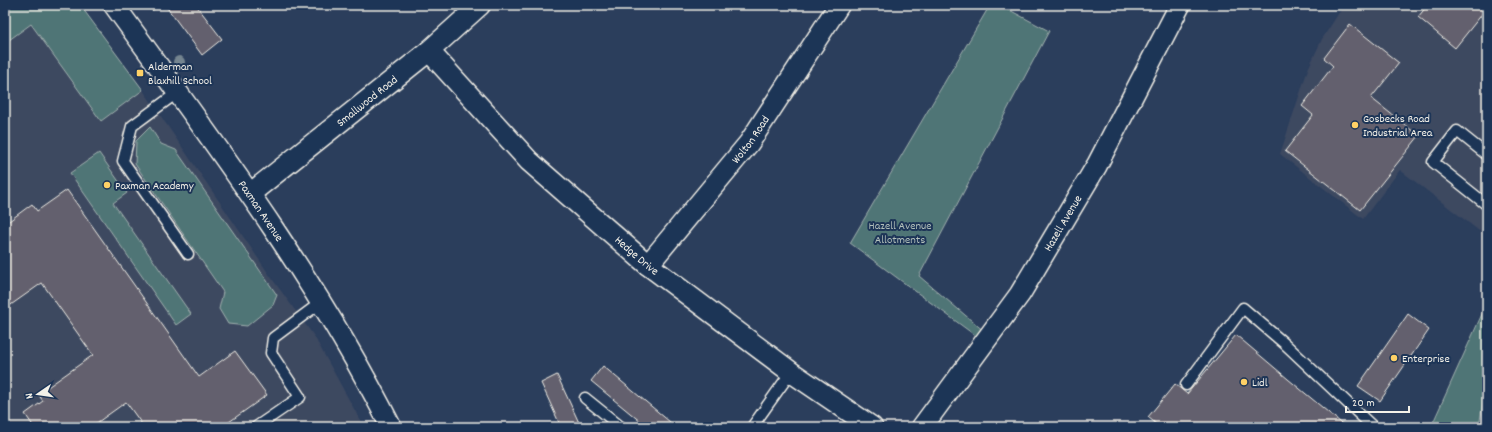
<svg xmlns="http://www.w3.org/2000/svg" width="1492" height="432" font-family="Dekko,sans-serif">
	<rect width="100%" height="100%" fill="#2b3e5c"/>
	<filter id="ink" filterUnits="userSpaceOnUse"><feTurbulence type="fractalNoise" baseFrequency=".025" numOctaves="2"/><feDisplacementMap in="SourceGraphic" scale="8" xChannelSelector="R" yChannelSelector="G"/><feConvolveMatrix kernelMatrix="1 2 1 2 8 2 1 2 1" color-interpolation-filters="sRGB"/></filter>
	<g filter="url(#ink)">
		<path fill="#3c4861" d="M 5,5 L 80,5 L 143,90 L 273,280 L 314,336 L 364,427 L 5,427 Z
			M 1344,5 L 1487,5 L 1487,237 L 1400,170 L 1363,219 L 1280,154 L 1308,69 L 1322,39 Z"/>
		<path fill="#507476" stroke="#a2b2af" d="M 5,5 L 80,5 L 143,90 L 101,121 L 31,24 L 5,43 Z
			M 990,5 L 1000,5 L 1049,31 L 919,276 L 985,332 L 980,339 L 850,243 Z
			M 150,127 L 161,144 L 176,150 L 277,295 L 273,305 L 247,326 L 228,324 L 219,309 L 223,292 L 135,164 L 136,141 Z
			M 99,153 L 127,193 L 113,203 L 191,314 L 176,325 L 70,173 Z
			M 1487,303 L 1487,377 L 1479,427 L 1431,427 Z"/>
		<path fill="#63616e" stroke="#f4f1e8" d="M 165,5 L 196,5 L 222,39 L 202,55 Z
			M 1426,5 L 1487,5 L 1487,8 L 1455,48 L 1418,17 L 1427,6 Z
			M 1350,24 L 1399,63 L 1371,98 L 1419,136 L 1360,210 L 1285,151 L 1313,115 L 1302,106 L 1333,66 L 1324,58 Z
			M 67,190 L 199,377 L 235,351 L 267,395 L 222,427 L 144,427 L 126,402 L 91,427 L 34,427 L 25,414 L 43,401 L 38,394 L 93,355 L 42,283 L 5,309 L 5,224 L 32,204 L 37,211 Z
			M 1408,314 L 1429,330 L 1380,401 L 1358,386 Z
			M 1236,335 L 1288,379 L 1346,427 L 1160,427 L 1148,417 L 1175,384 L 1187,394 Z
			M 603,366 L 676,427 L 647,427 L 591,381 Z
			M 557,375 L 581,427 L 561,427 L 541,383 Z"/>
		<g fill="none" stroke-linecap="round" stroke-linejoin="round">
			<defs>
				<path id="lane" d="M 178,92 L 132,126 L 123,161 L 188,254
					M 1487,155 L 1457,131 L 1433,162 L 1487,205
					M 1186,385 L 1243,308 L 1285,344 L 1373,427
					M 585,398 L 621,427
					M 256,427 L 300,397 L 271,353 L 273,338 L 320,303
					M 752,427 L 791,372"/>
				<g id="street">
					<path id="s1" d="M 114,5 C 213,141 315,276 391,427"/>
					<path id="s2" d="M 429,51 L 529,161 L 648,265 L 791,372 L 872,427"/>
					<path id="s3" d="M 251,193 L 429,51 L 480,5"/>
					<path id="s4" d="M 648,265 L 749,143 L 839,5"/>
					<path id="s5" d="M 922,427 L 1020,294 L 1097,165 L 1180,5"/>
				</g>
			</defs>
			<use href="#lane" stroke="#f4f1e8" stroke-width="13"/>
			<use href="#street" stroke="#f4f1e8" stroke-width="23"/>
			<path stroke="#f4f1e8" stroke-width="2.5" stroke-dasharray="4 3" stroke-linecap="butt" d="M 989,5 L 996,8
				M 151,10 L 159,5"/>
			<use href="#lane" stroke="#1d3557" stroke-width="10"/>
			<use href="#street" stroke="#1d3557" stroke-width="20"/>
		</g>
		<circle fill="#758590" cx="179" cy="62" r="6"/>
	</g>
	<g fill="#ffd166" stroke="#1d3557" stroke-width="1.5">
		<rect x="136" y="69" width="8" height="8" rx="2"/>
		<circle cx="1355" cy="125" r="4"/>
		<circle cx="107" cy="185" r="4"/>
		<circle cx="1394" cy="358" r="4"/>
		<circle cx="1244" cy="382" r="4"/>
	</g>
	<g text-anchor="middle" stroke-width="4" stroke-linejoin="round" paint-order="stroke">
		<g font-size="12" fill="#f4f1e8" stroke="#1d3557" text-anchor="start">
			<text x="148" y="70">Alderman<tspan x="148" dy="14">Blaxhill School</tspan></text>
			<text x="1363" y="122">Gosbecks Road<tspan x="1363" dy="14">Industrial Area</tspan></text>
			<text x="115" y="189">Paxman Academy</text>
			<text x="1402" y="362">Enterprise</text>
			<text x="1252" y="386">Lidl</text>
		</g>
		<g font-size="12" fill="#f4f1e8" stroke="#1d3557">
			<text dy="4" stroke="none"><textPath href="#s3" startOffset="148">Smallwood Road</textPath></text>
			<text dy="4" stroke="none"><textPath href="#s4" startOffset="162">Wolton Road</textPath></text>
			<text dy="4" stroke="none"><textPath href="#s1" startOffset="253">Paxman Avenue</textPath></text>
			<text dy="4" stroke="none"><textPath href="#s5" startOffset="248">Hazell Avenue</textPath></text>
			<text dy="4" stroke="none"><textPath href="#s2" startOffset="292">Hedge Drive</textPath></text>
		</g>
		<g font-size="12" fill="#b2bfba" stroke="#1d3557">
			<text x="900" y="229">Hazell Avenue<tspan x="900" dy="14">Allotments</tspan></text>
		</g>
	</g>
	<rect width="1492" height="432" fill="none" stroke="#1d3557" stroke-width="20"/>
	<rect x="10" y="10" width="1472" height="412" fill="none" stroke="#f4f1e8" stroke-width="1.5" filter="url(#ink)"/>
	<g transform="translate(38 394) rotate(257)" stroke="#1d3557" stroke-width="3" paint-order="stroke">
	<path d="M0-3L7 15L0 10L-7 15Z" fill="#f4f1e8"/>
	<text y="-6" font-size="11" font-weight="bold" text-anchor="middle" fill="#f4f1e8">N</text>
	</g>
	<path d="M1346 406v6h63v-6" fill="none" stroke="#f4f1e8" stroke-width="2"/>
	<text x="1352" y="406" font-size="12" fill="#f4f1e8" stroke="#1d3557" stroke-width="3" paint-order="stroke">20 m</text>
</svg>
